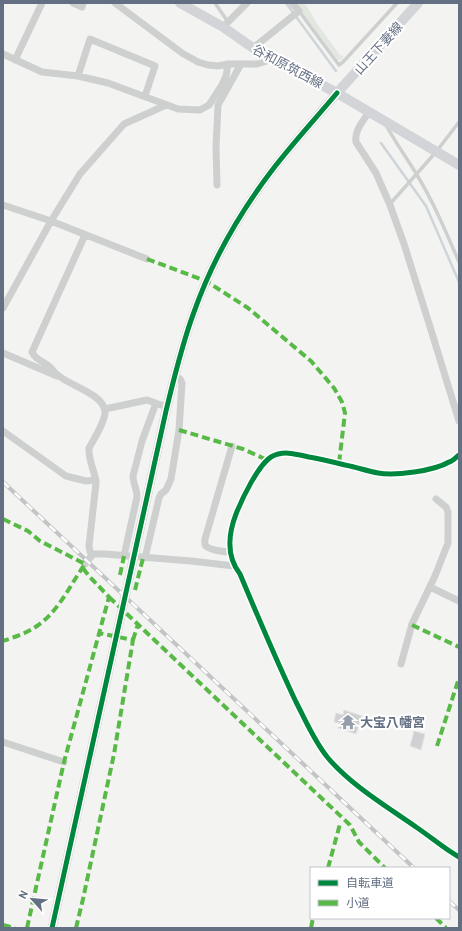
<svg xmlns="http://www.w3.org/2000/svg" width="462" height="931" font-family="'PT Sans','Noto Sans JP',sans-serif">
	<rect width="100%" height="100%" fill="#f3f4f2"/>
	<path fill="#e2e7e0" d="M 295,3 L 303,3 L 306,5 L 318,25 L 340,55 L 344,56 L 341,60 L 338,60 Z"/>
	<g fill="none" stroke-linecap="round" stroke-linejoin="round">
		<path stroke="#cfd4d9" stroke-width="2.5" d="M 286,3 L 336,71
			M 381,143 L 426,206 L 459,282"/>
	</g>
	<path fill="#cfd0d1" stroke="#e2e3e2" d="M 344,710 L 362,716 L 356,734 L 338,728 L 339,723 L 334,722 L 336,713 L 343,715 Z
		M 414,731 L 425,734 L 421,750 L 410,746 Z"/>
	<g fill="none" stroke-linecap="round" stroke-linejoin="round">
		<path stroke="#cecfcf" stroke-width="3.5" d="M 215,3 L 228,22
			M 299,11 L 339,65 L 343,62 L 397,3
			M 386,125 C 395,142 407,158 417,175 C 434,203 446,232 459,262
			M 390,204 L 436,152 L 459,122"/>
		<path stroke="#cecfcf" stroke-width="7" d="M 73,3 L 82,7 L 83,3
			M 115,3 L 182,53 L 198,62 L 208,65 L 218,66 L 228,64 L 257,64 L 273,59
			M 223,27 L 247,3
			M 253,48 L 299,11 L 292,3
			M 3,54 L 42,72 L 78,76 L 108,83 L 178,109 L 200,110 L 209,105 L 222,85 L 226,76 L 228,64
			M 15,60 L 42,3
			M 78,76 L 90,39 L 155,66 L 145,96
			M 369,112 C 363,121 354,131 356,142 L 376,173 L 390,205 L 404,244 L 431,330 L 459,421
			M 217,185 L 216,147 L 218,105 L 241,64
			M 3,205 L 51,221 L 147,259
			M 85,235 L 32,352 C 37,362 43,360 50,367 C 53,370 55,374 59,376 C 69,385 103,394 105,411 C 106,420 94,439 89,448 C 88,460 95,471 96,483 L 89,546 L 90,552 L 93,554
			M 3,308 L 51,221 L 80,174 L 124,124 L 166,105
			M 3,353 L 57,376
			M 105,409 L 147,400 L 167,407
			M 3,431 L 66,476 L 86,481 L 96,480
			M 459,455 C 456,457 453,461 449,462 C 434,471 395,476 378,473 C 367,471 356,467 345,465 C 333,462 321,459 309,457 C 296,454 283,450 271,457 C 258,465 242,499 236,514 C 228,535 226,556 240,574 C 258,617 276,660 296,702 C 306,721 314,741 328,758 C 352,786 386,806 416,827 C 431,837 443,848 459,857
			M 230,552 C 225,552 209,550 206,546 C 204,545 205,541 205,539 L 232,446
			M 93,554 L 105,554 L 191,561 L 234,566
			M 124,556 L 137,497 C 137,489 133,483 133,476 L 142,441 L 156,403
			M 145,558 L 159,498 L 161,494 L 166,490 L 171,479 L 179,430 L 182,383 L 180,379 L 174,376
			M 85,564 L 93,554
			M 430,587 L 459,601
			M 401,664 L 412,624 L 435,576 L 448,543 L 448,512 L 446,507 L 436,499
			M 3,742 L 64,762"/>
		<path stroke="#cecfcf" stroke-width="9" d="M 52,928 L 166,411 C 174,378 182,344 194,312 C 212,261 240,212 273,169 C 293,143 316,118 337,93"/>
		<path stroke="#d2d4d7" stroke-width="10" d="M 180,3 L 223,27 L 253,48 L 337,93 L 459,165
			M 337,93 L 418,3"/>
		<defs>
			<path id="rail" d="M 3,482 L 414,868
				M 449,901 L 459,910"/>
		</defs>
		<use href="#rail" stroke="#c3c4c5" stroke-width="4"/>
		<use href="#rail" stroke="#fff" stroke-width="2.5" stroke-dasharray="8" stroke-linecap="butt"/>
		<path stroke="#58b947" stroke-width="4" stroke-dasharray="8 4" stroke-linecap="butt" d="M 147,259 L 206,281 L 248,308 L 311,361 L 334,388 L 342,402 L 345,413 L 339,463
			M 179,430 L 243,449 L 267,460
			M 3,519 L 28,531 L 40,541 L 85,564 C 70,585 59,611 37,626 C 27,633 15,637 3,641
			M 120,575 L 124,556
			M 135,590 L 143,558
			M 109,597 L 350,825 L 359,842 L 385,868
			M 412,625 L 459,647
			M 133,640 L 138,624
			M 437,746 L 459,678
			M 328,868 L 340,824
			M 436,918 L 446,928
			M 3,925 L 15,928
			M 27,928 L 64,762 L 109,597 L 89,576 L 82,567
			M 76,928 L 83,899 L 114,754 L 133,640 L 99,633
			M 311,928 L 313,918"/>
		<defs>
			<path id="cycleway" d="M 459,455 C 456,457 453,461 449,462 C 434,471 395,476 378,473 C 367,471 356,467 345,465 C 333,462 321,459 309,457 C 296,454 283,450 271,457 C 258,465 242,499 236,514 C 228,535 226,556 240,574 C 258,617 276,660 296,702 C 306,721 314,741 328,758 C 352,786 386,806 416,827 C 431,837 443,848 459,857
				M 52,928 L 166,411 C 174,378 182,344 194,312 C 212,261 240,212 273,169 C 293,143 316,118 337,93"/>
		</defs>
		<use href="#cycleway" stroke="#fff" stroke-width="8"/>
		<use href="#cycleway" stroke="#00873e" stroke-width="5"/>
	</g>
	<defs>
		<symbol id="temple-bare" viewBox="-9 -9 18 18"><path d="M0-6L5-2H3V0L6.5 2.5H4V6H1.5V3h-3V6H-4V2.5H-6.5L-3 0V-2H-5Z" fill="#959eaa" stroke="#fff" stroke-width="2.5" paint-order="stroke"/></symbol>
	</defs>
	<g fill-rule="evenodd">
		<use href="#temple-bare" x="337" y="711" width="22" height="22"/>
	</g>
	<g text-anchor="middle" stroke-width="4" stroke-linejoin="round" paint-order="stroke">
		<g font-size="13" fill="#636f83" stroke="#fff">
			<text transform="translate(378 48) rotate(-48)" y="5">山王下妻線</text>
			<text transform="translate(288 66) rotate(28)" y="5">谷和原筑西線</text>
		</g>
		<g font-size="13" font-weight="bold" fill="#636f83" stroke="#fff" text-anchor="start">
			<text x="360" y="727">大宝八幡宮</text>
		</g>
	</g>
	<rect width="462" height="931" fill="none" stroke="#636f83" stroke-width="8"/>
	<rect x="310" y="867" width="140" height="52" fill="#ffffff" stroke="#c1c5cd"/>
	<rect x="318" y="880" width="20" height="6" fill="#00873e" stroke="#c1c5cd"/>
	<text x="346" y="887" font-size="12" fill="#636f83">自転車道</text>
	<rect x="318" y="900" width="20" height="6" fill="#58b947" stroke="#c1c5cd"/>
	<text x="346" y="907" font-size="12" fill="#636f83">小道</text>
	<g transform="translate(32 899) rotate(297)" stroke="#ffffff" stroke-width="3" paint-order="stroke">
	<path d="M0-3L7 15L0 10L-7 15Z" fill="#636f83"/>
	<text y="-6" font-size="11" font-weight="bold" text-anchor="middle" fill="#636f83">N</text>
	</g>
</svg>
